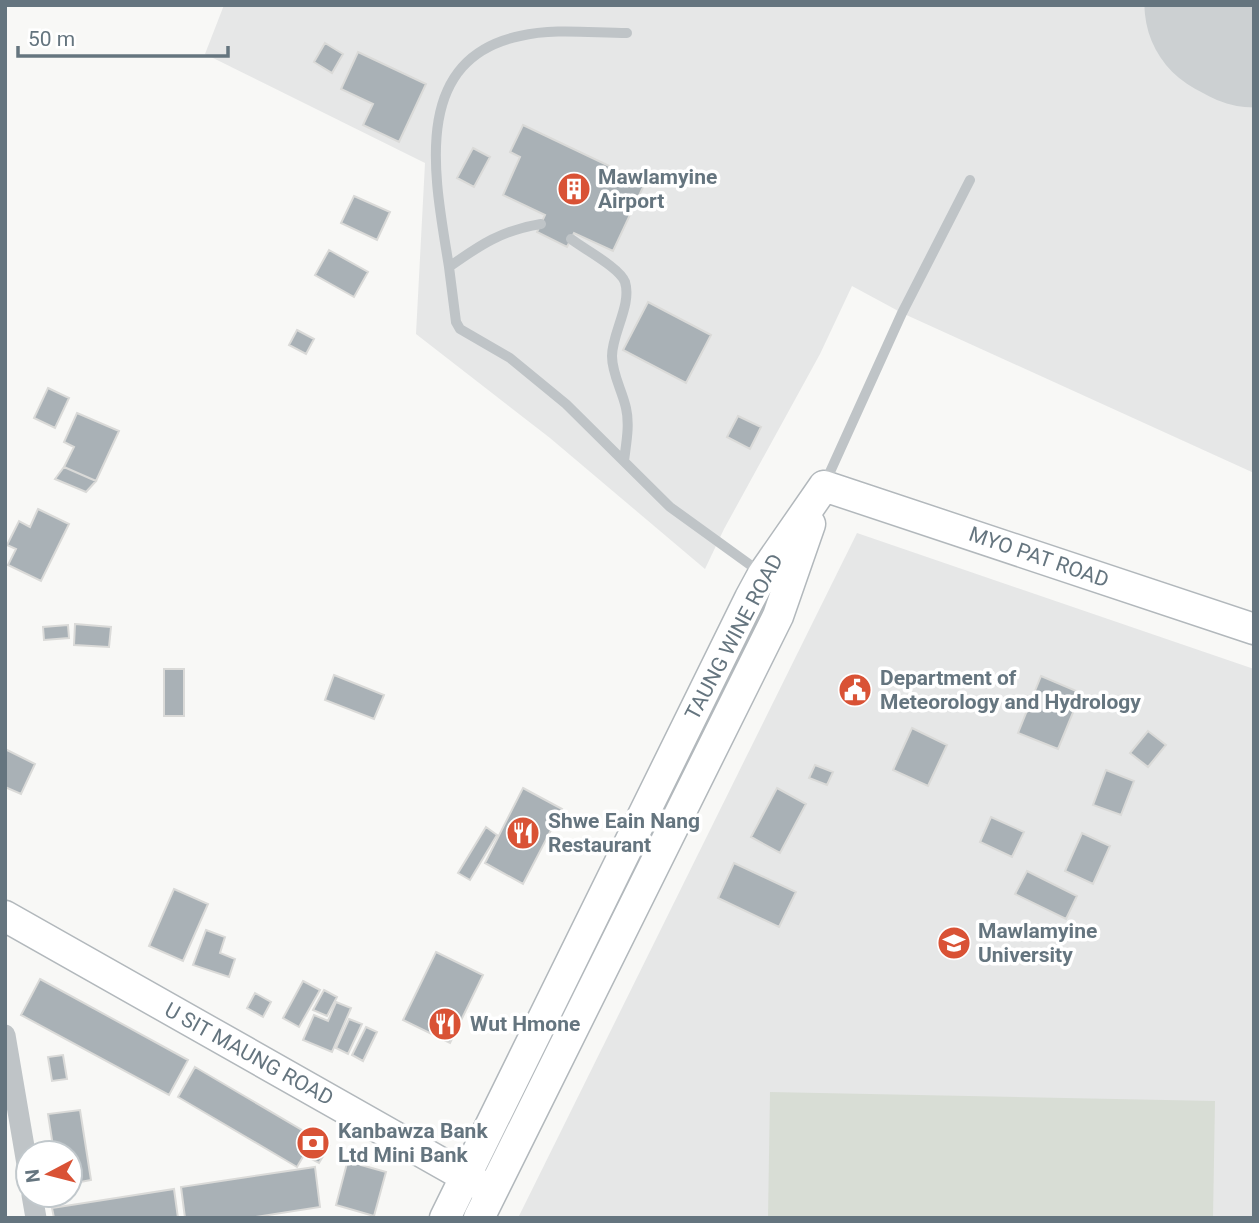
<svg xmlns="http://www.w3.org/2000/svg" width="1259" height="1223" font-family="Roboto,sans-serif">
	<rect width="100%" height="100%" fill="#f8f8f6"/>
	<path fill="#e6e7e7" d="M 224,5 L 1254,5 L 1254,473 L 902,313 L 852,286 L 820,354 L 724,529 L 705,569 L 550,438 L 416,334 L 425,163 L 205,54 Z
		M 857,533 L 1254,669 L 1254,1218 L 518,1218 Z"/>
	<path fill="#d8ddd5" d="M 770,1092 L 1215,1101 L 1213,1218 L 768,1218 Z"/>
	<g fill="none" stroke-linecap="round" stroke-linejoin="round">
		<path stroke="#ccd0d2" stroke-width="189" d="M 1239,5 L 1254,13"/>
	</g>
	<path fill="#a9b1b6" stroke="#dadad8" stroke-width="2" d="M 325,43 L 343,54 L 332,73 L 314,62 Z
		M 358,52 L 426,84 L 399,142 L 363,125 L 373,104 L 341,89 Z
		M 523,125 L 645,183 L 613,251 L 574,233 L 567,247 L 537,232 L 545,215 L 503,195 L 520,157 L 510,152 Z
		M 473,148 L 490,157 L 474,187 L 457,178 Z
		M 354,196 L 390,212 L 377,240 L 341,223 Z
		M 329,250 L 368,272 L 354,297 L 315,275 Z
		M 648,302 L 711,335 L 686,383 L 623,350 Z
		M 297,330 L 314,339 L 306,354 L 289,345 Z
		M 48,388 L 69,398 L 55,428 L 34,418 Z
		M 77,413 L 119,431 L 96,481 L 64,467 L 74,447 L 64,442 Z
		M 738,416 L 761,427 L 750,449 L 727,437 Z
		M 64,467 L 96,481 L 86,492 L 55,479 Z
		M 38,509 L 69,524 L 41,581 L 8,565 L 16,549 L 7,545 L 19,521 L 30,527 Z
		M 75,624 L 111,627 L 109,647 L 74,645 Z
		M 68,625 L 69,638 L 44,640 L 43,627 Z
		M 164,669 L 184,669 L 184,716 L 164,716 Z
		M 334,675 L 384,695 L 374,719 L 325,700 Z
		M 1041,676 L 1081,693 L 1058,749 L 1018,733 Z
		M 912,728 L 947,745 L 928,786 L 893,770 Z
		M 1148,731 L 1166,745 L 1148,767 L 1130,753 Z
		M 5,749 L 35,764 L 21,794 L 5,787 Z
		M 815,765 L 833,772 L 827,785 L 809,778 Z
		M 1106,770 L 1134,781 L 1121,815 L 1093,805 Z
		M 523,788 L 562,809 L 523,884 L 485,863 Z
		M 777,788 L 806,804 L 780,853 L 751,837 Z
		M 991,817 L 1024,832 L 1012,857 L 980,842 Z
		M 486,827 L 497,835 L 470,880 L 458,873 Z
		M 1082,833 L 1110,846 L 1093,884 L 1065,871 Z
		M 734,863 L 796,892 L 779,927 L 718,898 Z
		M 1027,871 L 1077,896 L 1066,919 L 1015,894 Z
		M 174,889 L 208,904 L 183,961 L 149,946 Z
		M 206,930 L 225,937 L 220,953 L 235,959 L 229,977 L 193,965 Z
		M 436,952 L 483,975 L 450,1043 L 403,1020 Z
		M 40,979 L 188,1060 L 169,1095 L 21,1015 Z
		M 303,981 L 320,990 L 299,1027 L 283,1018 Z
		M 324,990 L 337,997 L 327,1016 L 313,1010 Z
		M 255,993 L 271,1002 L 263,1017 L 247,1008 Z
		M 336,1002 L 351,1008 L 332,1052 L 303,1040 L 314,1015 L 328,1021 Z
		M 349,1019 L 362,1024 L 348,1054 L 336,1048 Z
		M 366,1027 L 377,1032 L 363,1061 L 352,1055 Z
		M 63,1055 L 67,1079 L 52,1081 L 48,1057 Z
		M 195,1067 L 329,1146 L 319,1163 L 304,1155 L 297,1167 L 178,1097 Z
		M 80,1110 L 91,1180 L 70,1184 L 70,1153 L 54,1153 L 48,1114 Z
		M 351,1148 L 364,1152 L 361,1165 L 386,1172 L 374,1216 L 336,1205 Z
		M 315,1167 L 320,1207 L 249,1218 L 185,1218 L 181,1187 Z
		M 174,1189 L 178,1218 L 54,1218 L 52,1208 Z"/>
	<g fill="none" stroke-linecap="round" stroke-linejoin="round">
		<defs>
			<path id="secondary" d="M 824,486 L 1254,629
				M 5,916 L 482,1186
				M 445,1218 L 750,598 L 763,574 L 824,486
				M 479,1218 L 778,616 L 810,524"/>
		</defs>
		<use href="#secondary" stroke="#b2b8bc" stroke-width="33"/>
		<path stroke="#bfc4c7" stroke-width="10" d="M 541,224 C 502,230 480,245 449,267 L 456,322 L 460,329 L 510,358 L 566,404 L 670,507 L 760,572
			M 571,239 C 584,249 620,268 625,282 C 632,305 612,333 612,356 C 612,374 622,390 626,408 C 630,425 626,444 624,461
			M 449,267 C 436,184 407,60 520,36 C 554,28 592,33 627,33
			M 825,483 L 902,313 L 970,180"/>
		<path stroke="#bfc4c7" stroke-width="21" d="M 5,1035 L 28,1170
			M 32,1195 L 36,1218"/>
		<use href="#secondary" stroke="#fff" stroke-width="30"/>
	</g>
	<defs>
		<symbol id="building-disc" viewBox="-11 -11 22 22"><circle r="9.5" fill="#d95235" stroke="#fff"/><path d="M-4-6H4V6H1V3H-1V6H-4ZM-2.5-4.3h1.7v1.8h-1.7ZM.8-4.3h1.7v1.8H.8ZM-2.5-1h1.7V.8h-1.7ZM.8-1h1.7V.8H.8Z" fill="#fff"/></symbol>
		<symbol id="civic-disc" viewBox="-11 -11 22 22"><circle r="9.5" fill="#d95235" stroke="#fff"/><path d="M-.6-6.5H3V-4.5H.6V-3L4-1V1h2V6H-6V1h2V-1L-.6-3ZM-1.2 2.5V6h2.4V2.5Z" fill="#fff"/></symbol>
		<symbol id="restaurant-disc" viewBox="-11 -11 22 22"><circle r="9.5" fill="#d95235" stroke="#fff"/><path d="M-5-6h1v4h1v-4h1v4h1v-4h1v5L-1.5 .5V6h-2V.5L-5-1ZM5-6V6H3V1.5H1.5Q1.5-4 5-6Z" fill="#fff"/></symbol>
		<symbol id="university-disc" viewBox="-11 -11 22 22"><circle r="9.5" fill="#d95235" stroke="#fff"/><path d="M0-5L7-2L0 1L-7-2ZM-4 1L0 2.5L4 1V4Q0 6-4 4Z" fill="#fff"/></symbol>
		<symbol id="bank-disc" viewBox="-11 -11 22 22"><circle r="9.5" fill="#d95235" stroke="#fff"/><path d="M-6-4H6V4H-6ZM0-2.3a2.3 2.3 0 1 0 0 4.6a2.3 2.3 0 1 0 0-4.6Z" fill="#fff"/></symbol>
	</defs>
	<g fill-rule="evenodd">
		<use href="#building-disc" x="555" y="170" width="38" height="38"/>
		<use href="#civic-disc" x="836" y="671" width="38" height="38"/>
		<use href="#restaurant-disc" x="504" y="814" width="38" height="38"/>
		<use href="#university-disc" x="935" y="924" width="38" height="38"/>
		<use href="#restaurant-disc" x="426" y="1005" width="38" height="38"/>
		<use href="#bank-disc" x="294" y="1124" width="38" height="38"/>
	</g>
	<g text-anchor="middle" stroke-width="7" stroke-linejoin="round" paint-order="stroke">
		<g font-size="21" font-weight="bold" fill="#65757f" stroke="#fff" text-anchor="start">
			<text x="598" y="184">Mawlamyine<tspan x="598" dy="24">Airport</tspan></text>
			<text x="880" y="685">Department of<tspan x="880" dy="24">Meteorology and Hydrology</tspan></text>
			<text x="548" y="828">Shwe Eain Nang<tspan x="548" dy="24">Restaurant</tspan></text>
			<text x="978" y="938">Mawlamyine<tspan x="978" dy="24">University</tspan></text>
			<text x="470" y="1031">Wut Hmone</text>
			<text x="338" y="1138">Kanbawza Bank<tspan x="338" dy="24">Ltd Mini Bank</tspan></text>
		</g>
		<g font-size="21" fill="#65757f" stroke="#fff">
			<text transform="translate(1039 557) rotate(19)" y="7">MYO PAT ROAD</text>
			<text transform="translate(734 637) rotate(-62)" y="7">TAUNG WINE ROAD</text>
			<text transform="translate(249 1054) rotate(29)" y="7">U SIT MAUNG ROAD</text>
		</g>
	</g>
	<rect width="1259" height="1223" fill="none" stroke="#65757f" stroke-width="14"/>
	<g transform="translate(49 1174) rotate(263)"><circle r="33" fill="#ffffff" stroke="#c1c8cc" stroke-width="2"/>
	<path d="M0-5L12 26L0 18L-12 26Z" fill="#d95235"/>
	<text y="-10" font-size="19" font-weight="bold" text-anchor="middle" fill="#65757f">N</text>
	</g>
	<path d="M18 46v10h210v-10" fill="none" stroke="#65757f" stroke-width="3.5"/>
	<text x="28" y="46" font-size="21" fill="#65757f" stroke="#ffffff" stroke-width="5" paint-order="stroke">50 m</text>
</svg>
